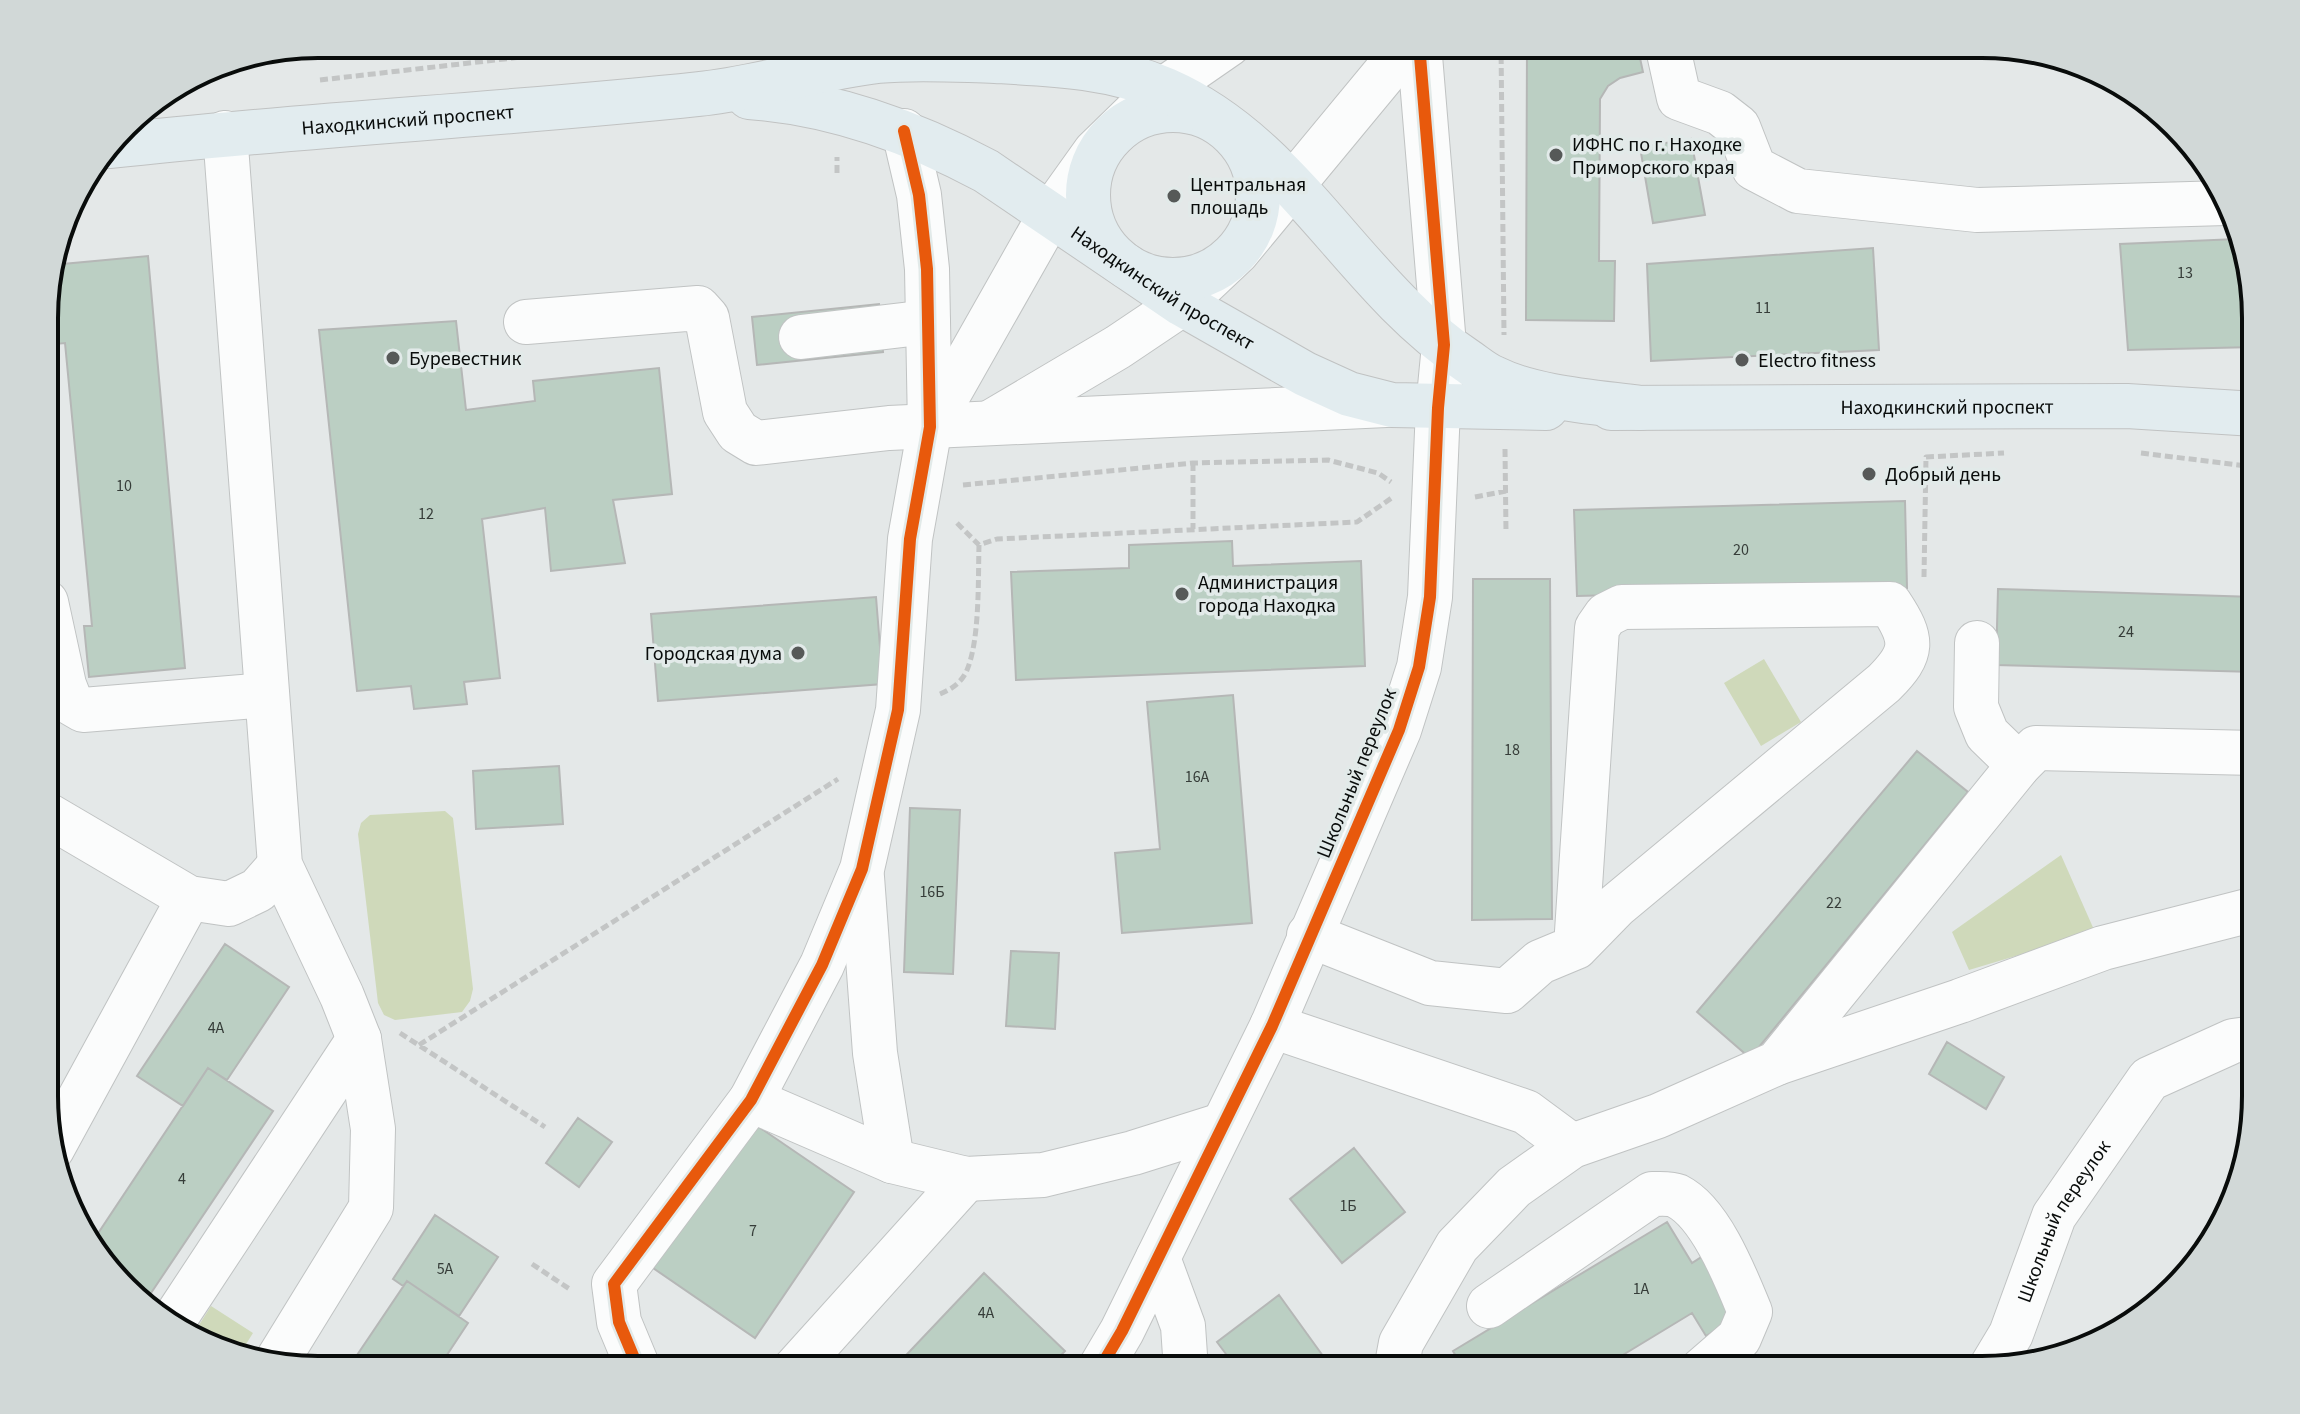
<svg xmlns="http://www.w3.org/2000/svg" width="2300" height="1414" font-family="'Source Sans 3',sans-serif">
	<rect width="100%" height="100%" fill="#e4e8e8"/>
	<path fill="#cfd9ba" d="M 1764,659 L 1801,722 L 1761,746 L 1724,683 Z
		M 445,811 L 453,818 L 473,989 L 470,1001 L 462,1012 L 395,1020 L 384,1015 L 378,1003 L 358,834 L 361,823 L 370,815 Z
		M 2061,855 L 2095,932 L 1969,970 L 1952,932 Z
		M 211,1306 L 253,1333 L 238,1357 L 192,1336 Z"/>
	<path fill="#bbcfc3" stroke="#b5b7b6" stroke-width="2" d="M 1527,44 L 1637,44 L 1643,72 L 1620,78 L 1608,86 L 1600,99 L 1599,261 L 1615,261 L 1614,321 L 1526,320 Z
		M 1715,44 L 1771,44 L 1717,55 Z
		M 1691,139 L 1705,215 L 1653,223 L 1640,147 Z
		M 2237,239 L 2255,299 L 2255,347 L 2128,350 L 2120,244 Z
		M 1873,248 L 1879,350 L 1651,361 L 1647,264 Z
		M 148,256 L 185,668 L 89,677 L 84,626 L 92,626 L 65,343 L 46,345 L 46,282 L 52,265 Z
		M 879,304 L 883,352 L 757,365 L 752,317 Z
		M 456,321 L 466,410 L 535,401 L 533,381 L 659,368 L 672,494 L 613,500 L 625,563 L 551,571 L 545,508 L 482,519 L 500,678 L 464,682 L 467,704 L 414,709 L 411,686 L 357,691 L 319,330 Z
		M 1905,501 L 1907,588 L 1577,596 L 1574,510 Z
		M 1232,541 L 1233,566 L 1361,561 L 1365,666 L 1016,680 L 1011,572 L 1129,568 L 1129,545 Z
		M 1473,579 L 1550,579 L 1552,919 L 1472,920 Z
		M 1998,589 L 2255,597 L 2255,672 L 1996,665 Z
		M 876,597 L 883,684 L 658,701 L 651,614 Z
		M 1233,695 L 1252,923 L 1122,933 L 1115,853 L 1160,849 L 1147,702 Z
		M 1917,751 L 1968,792 L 1750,1058 L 1697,1012 Z
		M 559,766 L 563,824 L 476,829 L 473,771 Z
		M 910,808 L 960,810 L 953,974 L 904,972 Z
		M 225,944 L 289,987 L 227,1080 L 208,1068 L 183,1106 L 137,1076 Z
		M 1011,951 L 1059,953 L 1055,1029 L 1006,1026 Z
		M 1947,1042 L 2004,1077 L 1986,1109 L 1929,1074 Z
		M 208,1068 L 273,1111 L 145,1302 L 91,1244 Z
		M 578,1118 L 612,1142 L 579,1187 L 546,1163 Z
		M 753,1123 L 854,1192 L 755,1338 L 653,1268 Z
		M 1354,1148 L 1405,1212 L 1342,1263 L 1290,1199 Z
		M 435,1215 L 498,1257 L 459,1316 L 407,1281 L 403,1286 L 393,1279 Z
		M 1667,1222 L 1692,1263 L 1703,1256 L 1740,1316 L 1706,1336 L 1692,1313 L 1598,1370 L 1464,1370 L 1453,1351 Z
		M 984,1273 L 1065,1351 L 1047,1370 L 892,1370 Z
		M 407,1281 L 468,1323 L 437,1370 L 347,1370 Z
		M 1279,1295 L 1323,1356 L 1305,1370 L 1238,1370 L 1217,1342 Z"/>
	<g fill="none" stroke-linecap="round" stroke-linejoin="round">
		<defs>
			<g id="minor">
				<path d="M 1667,44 L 1679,98 L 1720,113 L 1738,127 L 1754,168 L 1798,191 L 1977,210 L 2226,203"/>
				<path d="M 225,133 L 280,865 L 342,996 L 359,1039 L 373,1129 L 371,1208 L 275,1364"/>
				<path d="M 526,322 L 698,308 L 707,318 L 725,412 L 738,432 L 756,443 L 889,428 L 1386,405"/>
				<path d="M 801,337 L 928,322"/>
				<path d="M 993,421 L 1118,347 L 1182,304 L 1237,252 L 1409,44"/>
				<path d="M 931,425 L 1050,215 L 1095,152 L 1135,113 L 1164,89 L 1229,44"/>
				<path d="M 46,602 L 64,685 L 71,703 L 83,710 L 267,695"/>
				<path d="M 1977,643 L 1976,707 L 1987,734 L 2019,765"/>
				<path d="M 46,814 L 189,898 L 229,904 L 258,890 L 280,865"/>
				<path d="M 862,877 L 875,1053 L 892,1161"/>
				<path d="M 1309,935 L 1430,983 L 1507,991 L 1540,962 L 1576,947 L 1597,628 L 1606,615 L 1622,607 L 1890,604 C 1914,640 1914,653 1884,683 L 1617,905 L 1576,947"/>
				<path d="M 1272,1026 L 1526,1112 L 1572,1146"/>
				<path d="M 1777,1063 L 1960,1001 L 2103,948 L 2255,909"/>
				<path d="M 751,1100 L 892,1161 L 966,1179 L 1043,1175 L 1133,1153 L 1222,1125"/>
				<path d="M 52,1149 L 189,898"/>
				<path d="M 1158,1258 L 1183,1326 L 1186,1370"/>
				<path d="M 1489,1306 L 1652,1194 C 1659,1194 1670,1193 1677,1196 C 1711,1213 1736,1278 1750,1312 L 1739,1338 L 1702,1370"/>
				<path d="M 170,1326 L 359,1039"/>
				<path id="s1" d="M 1990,1369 L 2011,1334 L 2054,1216 L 2149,1079 L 2233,1041 L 2255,1038"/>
				<path d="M 639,1370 L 619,1322 L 614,1284 L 751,1100 L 822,965 L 862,869 L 898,710 L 910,539 L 930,427 L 927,269 L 919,195 L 904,131"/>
				<path d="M 794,1370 L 966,1179"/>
				<path d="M 1099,1370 L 1122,1331 L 1272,1026 L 1399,730 L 1419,667 L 1430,597 L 1438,408 L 1444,345 L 1419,44"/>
				<path d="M 1396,1370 L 1401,1343 L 1457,1246 L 1514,1187 L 1572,1146 L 1658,1116 L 1777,1063 L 2019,765 L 2036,748 L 2255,753"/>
			</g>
			<g id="major">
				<path id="s2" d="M 749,97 C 833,103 913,132 986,171 L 1182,304 L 1305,374 L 1349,394 L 1392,405 L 1546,408"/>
				<circle cx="1173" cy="195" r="85"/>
				<path id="s3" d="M 111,146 C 307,124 503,115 699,94 C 759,88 818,68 878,61 C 917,57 956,60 995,61 C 1053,64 1111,66 1166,90 C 1294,146 1353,285 1466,360 C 1475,366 1484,374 1494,378 C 1534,398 1595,402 1640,408"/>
				<path id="s4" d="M 1611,408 L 2127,406 L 2255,414"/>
			</g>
		</defs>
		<use href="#minor" stroke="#c0c3c3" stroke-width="46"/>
		<use href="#major" stroke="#c0c2c2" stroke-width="46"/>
		<path stroke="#c3c5c5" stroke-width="5" stroke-dasharray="8 4" stroke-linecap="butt" d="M 1501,44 L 1504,335
			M 320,80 L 636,44
			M 837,173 L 837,157
			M 1505,449 L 1506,532
			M 2141,453 L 2255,467
			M 1193,463 L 1193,529
			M 963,485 L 1193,463 L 1328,460 L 1378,473 L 1391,482
			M 1475,497 L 1506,491
			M 957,523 L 979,545
			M 1924,577 L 1926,457 L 2004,453
			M 940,694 C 952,689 962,682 967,670 C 980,639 978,579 979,545 L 997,539 L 1357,522 L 1393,497
			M 400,1033 L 545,1127
			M 419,1045 L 838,779
			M 532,1264 L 571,1290"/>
		<use href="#minor" stroke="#fbfcfc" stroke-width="44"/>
		<use href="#major" stroke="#e2ecef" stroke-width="44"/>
		<defs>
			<path id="cycleway" d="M 639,1370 L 619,1322 L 614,1284 L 751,1100 L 822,965 L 862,869 L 898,710 L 910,539 L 930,427 L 927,269 L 919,195 L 904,131
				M 1099,1370 L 1122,1331 L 1272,1026 L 1399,730 L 1419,667 L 1430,597 L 1438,408 L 1444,345 L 1419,44"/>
		</defs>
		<use href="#cycleway" stroke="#e2eae9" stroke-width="17"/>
		<use href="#cycleway" stroke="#e8590c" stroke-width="12"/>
	</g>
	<g fill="#565958" stroke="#e2eae9" stroke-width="3">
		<circle cx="1556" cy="155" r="8"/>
		<circle cx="1174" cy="196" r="8"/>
		<circle cx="393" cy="358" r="8"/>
		<circle cx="1742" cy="360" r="8"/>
		<circle cx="1869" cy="474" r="8"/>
		<circle cx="1182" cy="594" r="8"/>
		<circle cx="798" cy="653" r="8"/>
	</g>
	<g text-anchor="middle" stroke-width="7" stroke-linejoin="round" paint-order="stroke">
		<g font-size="16" fill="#363d39">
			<text x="2185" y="278">13</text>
			<text x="1763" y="313">11</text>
			<text x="124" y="491">10</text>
			<text x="426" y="519">12</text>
			<text x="1741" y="555">20</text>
			<text x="2126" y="637">24</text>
			<text x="1512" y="755">18</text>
			<text x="1197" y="782">16А</text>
			<text x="932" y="897">16Б</text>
			<text x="1834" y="908">22</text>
			<text x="216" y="1033">4А</text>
			<text x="182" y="1184">4</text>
			<text x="1348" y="1211">1Б</text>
			<text x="753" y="1236">7</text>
			<text x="445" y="1274">5А</text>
			<text x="1641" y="1294">1А</text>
			<text x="986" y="1318">4А</text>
		</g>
		<g font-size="20" fill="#090c0b" stroke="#e2eae9">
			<text dy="7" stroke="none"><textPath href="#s3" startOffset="298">Находкинский проспект</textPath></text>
			<text dy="7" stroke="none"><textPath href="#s2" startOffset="462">Находкинский проспект</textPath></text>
			<text dy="7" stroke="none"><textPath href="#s4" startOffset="336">Находкинский проспект</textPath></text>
			<text transform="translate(1356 773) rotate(-68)" y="7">Школьный переулок</text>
			<text dy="7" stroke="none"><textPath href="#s1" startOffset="166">Школьный переулок</textPath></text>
		</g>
		<g font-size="20" fill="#090c0b" stroke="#e2eae9" text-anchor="start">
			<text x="1572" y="151">ИФНС по г. Находке<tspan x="1572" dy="23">Приморского края</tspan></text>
			<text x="1190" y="191">Центральная<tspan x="1190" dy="23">площадь</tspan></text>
			<text x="409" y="365">Буревестник</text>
			<text x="1758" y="367">Electro fitness</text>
			<text x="1885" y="481">Добрый день</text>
			<text x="1198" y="589">Администрация<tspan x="1198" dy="23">города Находка</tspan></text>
			<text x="782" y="660" text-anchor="end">Городская дума</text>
		</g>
	</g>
	<path d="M0 0H2300V1414H0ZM318 58H1982A260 260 0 0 1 2242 318V1096A260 260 0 0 1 1982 1356H318A260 260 0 0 1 58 1096V318A260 260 0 0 1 318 58Z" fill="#d1d8d7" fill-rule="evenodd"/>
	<path fill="none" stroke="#090c0b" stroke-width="4" d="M318 58H1982A260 260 0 0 1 2242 318V1096A260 260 0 0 1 1982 1356H318A260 260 0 0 1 58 1096V318A260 260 0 0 1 318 58Z"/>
</svg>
